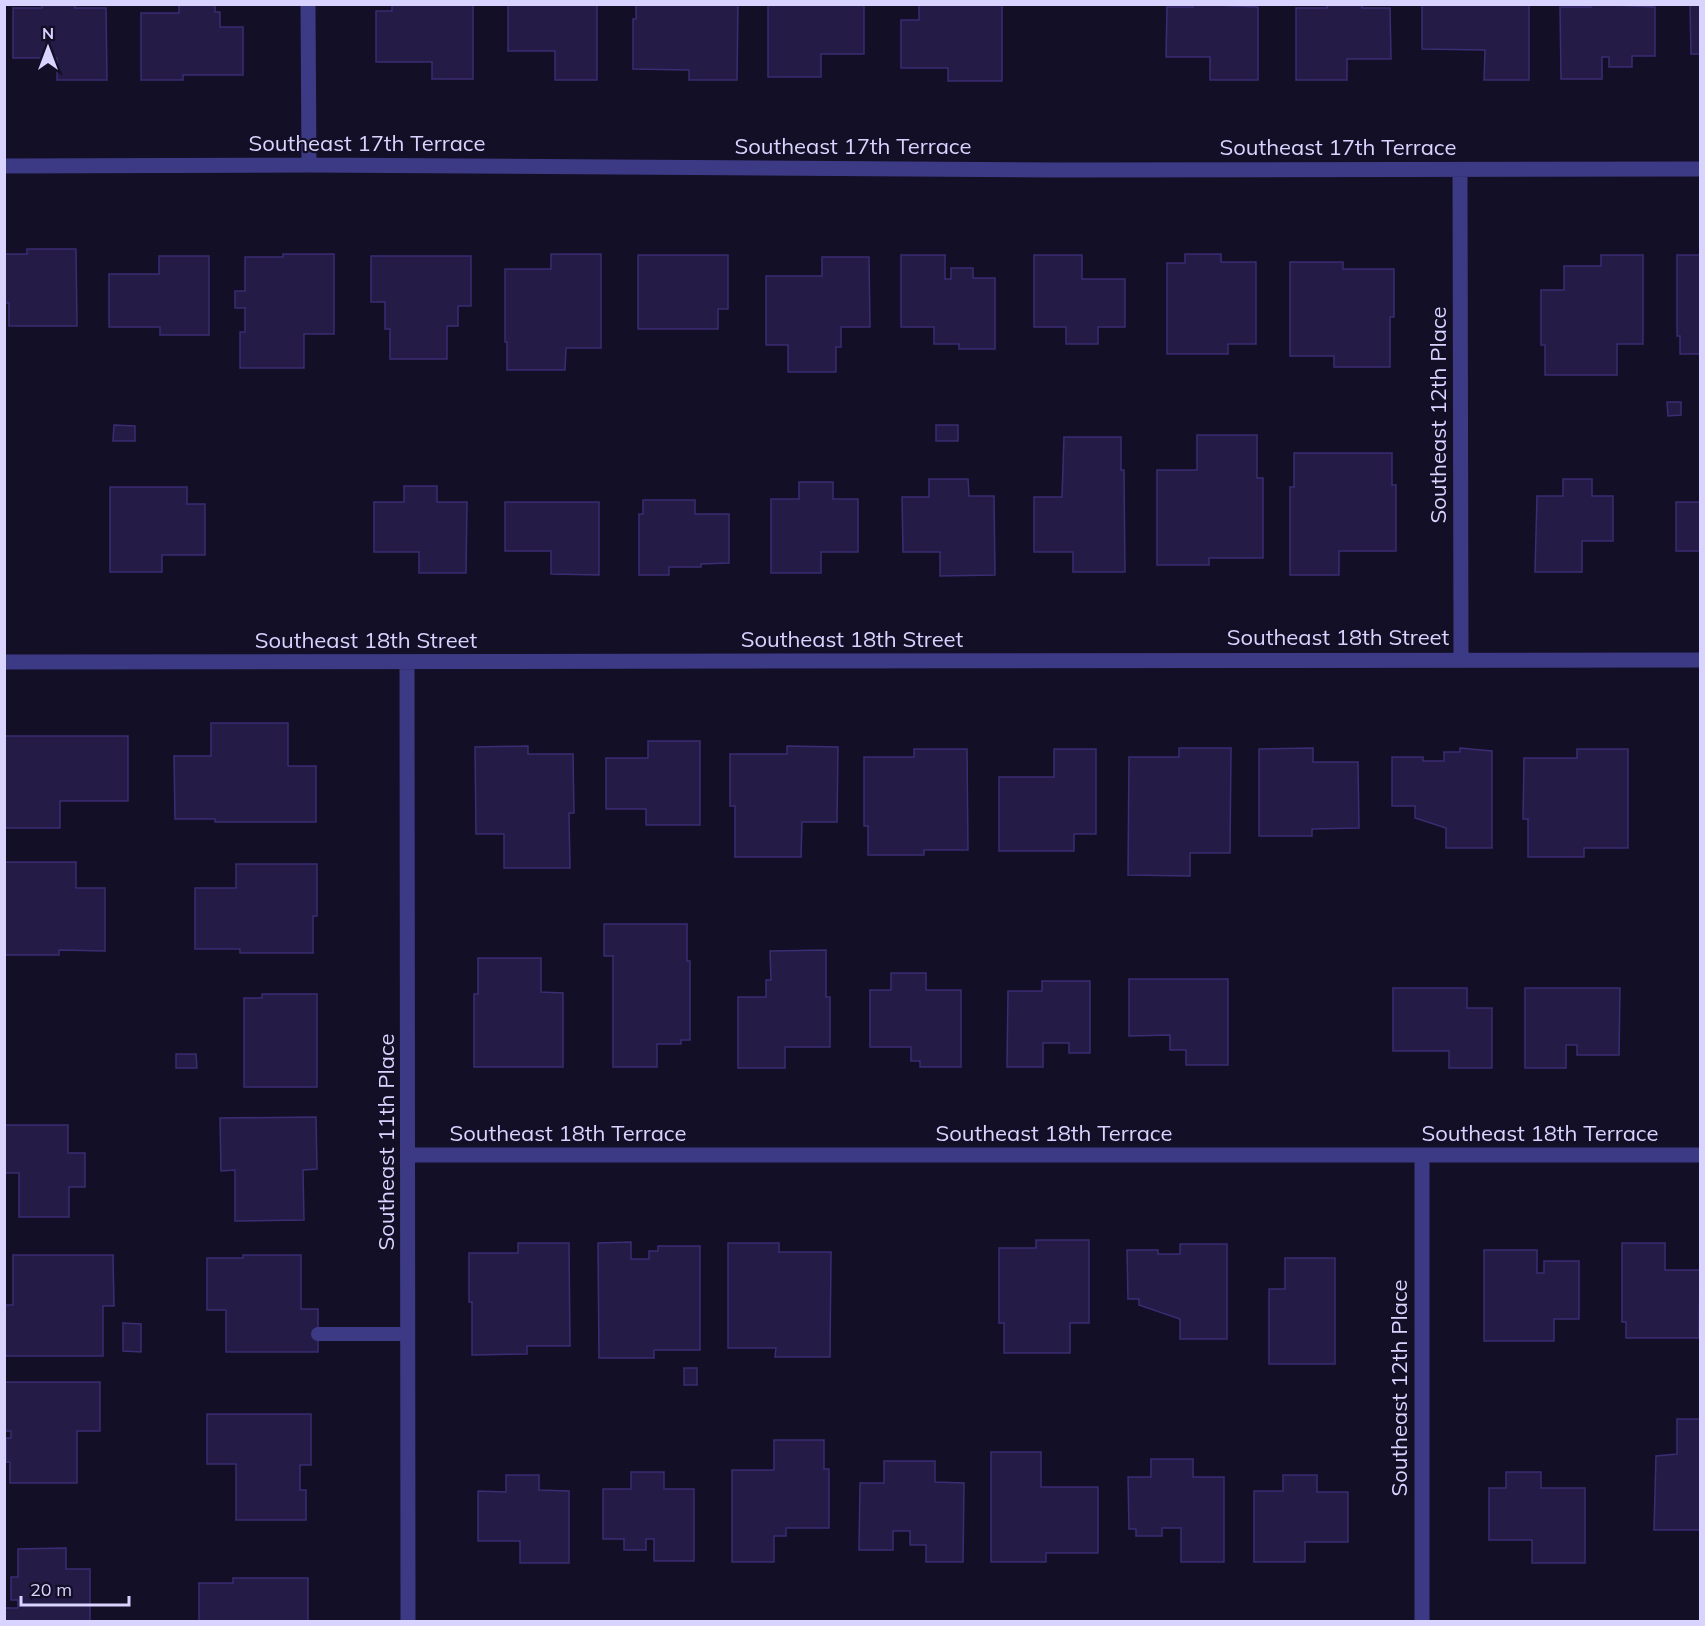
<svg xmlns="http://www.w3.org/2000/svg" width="1705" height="1626" font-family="Mulish,sans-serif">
	<rect width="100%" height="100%" fill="#130f26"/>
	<path fill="#241b47" stroke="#3b2d73" stroke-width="1.5" d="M 42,4 L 75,4 L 75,8 L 106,8 L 107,80 L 57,80 L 57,58 L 13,58 L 13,8 L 42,8 Z
		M 179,4 L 215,4 L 215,12 L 220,12 L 220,27 L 243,27 L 243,75 L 183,75 L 183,80 L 141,80 L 141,13 L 179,13 Z
		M 392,4 L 473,4 L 473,79 L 432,79 L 432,62 L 376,62 L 376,11 L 392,11 Z
		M 508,4 L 597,4 L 597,80 L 555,80 L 555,51 L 508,51 Z
		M 636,4 L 738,4 L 737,80 L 689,80 L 689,70 L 633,69 L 633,19 L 636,19 Z
		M 768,4 L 864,4 L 864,54 L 821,54 L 821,77 L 768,77 Z
		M 919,4 L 1002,4 L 1002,81 L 948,81 L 948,68 L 901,68 L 901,20 L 919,20 Z
		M 1193,4 L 1258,7 L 1258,80 L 1210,80 L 1210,57 L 1166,57 L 1167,7 L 1193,7 Z
		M 1327,4 L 1362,4 L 1362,8 L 1390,8 L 1391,59 L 1347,59 L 1347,80 L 1296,80 L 1296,8 L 1327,8 Z
		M 1422,4 L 1529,4 L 1529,80 L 1484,80 L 1485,50 L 1422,49 Z
		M 1591,4 L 1655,7 L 1655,56 L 1632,56 L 1632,67 L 1609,67 L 1609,57 L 1602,57 L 1602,79 L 1561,79 L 1560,7 L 1591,7 Z
		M 1690,4 L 1700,4 L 1700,54 L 1691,54 Z
		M 27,249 L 76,249 L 77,326 L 9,326 L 9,303 L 4,303 L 4,254 L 27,254 Z
		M 283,254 L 334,254 L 334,334 L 304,334 L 304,368 L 240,368 L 240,332 L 245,332 L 245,308 L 235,308 L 235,291 L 245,291 L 245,257 L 283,257 Z
		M 551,254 L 601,254 L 601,348 L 566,348 L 565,370 L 507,370 L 507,342 L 505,342 L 505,269 L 551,269 Z
		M 1185,254 L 1221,254 L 1221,262 L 1256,262 L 1256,344 L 1228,344 L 1228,354 L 1167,354 L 1167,263 L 1185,263 Z
		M 638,255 L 728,255 L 728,309 L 718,309 L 718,329 L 638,329 Z
		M 901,255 L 945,255 L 945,279 L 951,279 L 951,268 L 973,268 L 973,278 L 995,278 L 995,349 L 959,349 L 959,344 L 934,344 L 934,327 L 901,327 Z
		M 1034,255 L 1082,255 L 1082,279 L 1125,279 L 1125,327 L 1098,327 L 1098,344 L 1066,344 L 1066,327 L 1034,327 Z
		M 1601,255 L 1643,255 L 1643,344 L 1617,344 L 1617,375 L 1545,375 L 1545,345 L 1541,345 L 1541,290 L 1564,290 L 1564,266 L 1601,266 Z
		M 1677,255 L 1700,255 L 1700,354 L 1680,354 L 1680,336 L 1677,336 Z
		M 159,256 L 209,256 L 209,335 L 160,335 L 160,327 L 109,327 L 109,274 L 159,274 Z
		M 371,256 L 471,256 L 471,306 L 458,306 L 458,326 L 447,326 L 447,359 L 390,359 L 390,329 L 385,329 L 385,302 L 371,302 Z
		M 822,257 L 869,257 L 870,327 L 841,327 L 841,347 L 836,347 L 836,372 L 788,372 L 788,345 L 766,345 L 766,276 L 822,276 Z
		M 1290,262 L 1343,262 L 1343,269 L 1394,269 L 1394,317 L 1390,317 L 1390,367 L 1334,367 L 1334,356 L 1290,356 Z
		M 1667,402 L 1681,402 L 1681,415 L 1668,416 Z
		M 114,425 L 135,426 L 135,441 L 113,441 Z
		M 936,425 L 958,425 L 958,441 L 936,441 Z
		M 1197,435 L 1257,435 L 1257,478 L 1263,478 L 1263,558 L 1209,558 L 1209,565 L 1157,565 L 1157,470 L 1197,470 Z
		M 1064,437 L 1121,437 L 1121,470 L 1124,470 L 1125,572 L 1073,572 L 1073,552 L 1034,552 L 1034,497 L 1062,497 Z
		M 1294,453 L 1392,453 L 1392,485 L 1396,485 L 1396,551 L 1339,551 L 1339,575 L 1290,575 L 1290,487 L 1294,487 Z
		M 929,479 L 968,479 L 969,496 L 994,496 L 995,575 L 940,576 L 940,552 L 903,552 L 902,497 L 929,497 Z
		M 1563,479 L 1592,479 L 1592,496 L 1613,496 L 1613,541 L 1582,541 L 1582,572 L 1535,572 L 1537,496 L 1563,496 Z
		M 799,482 L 833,482 L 833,499 L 858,499 L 858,552 L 821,552 L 821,573 L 771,573 L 771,499 L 799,499 Z
		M 404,486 L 437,486 L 437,502 L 467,502 L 466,573 L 419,573 L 419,552 L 374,552 L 374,502 L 404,502 Z
		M 110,487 L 187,487 L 187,504 L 205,504 L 205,555 L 162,555 L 162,572 L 110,572 Z
		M 643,500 L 695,500 L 695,514 L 729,514 L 729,563 L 701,564 L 701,567 L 669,567 L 669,575 L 639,575 L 639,514 L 643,514 Z
		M 505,502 L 599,502 L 599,575 L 551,574 L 551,551 L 505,551 Z
		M 1676,502 L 1700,502 L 1700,551 L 1676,551 Z
		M 211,723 L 288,723 L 288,766 L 316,766 L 316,822 L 215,822 L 215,819 L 175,819 L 174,756 L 211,756 Z
		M 4,736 L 128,736 L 128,801 L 60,801 L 60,828 L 4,828 Z
		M 648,741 L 700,741 L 700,825 L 646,825 L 646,809 L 606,809 L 606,758 L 648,758 Z
		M 528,746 L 528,754 L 573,754 L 574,813 L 569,813 L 570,868 L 504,868 L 504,834 L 476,834 L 475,747 Z
		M 787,746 L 838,747 L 837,822 L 802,822 L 801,857 L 735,857 L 735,806 L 730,806 L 730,754 L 787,754 Z
		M 1179,748 L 1231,748 L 1230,853 L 1190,853 L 1190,876 L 1128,875 L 1129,757 L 1179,757 Z
		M 1313,748 L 1313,762 L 1358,762 L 1359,828 L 1312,829 L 1312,836 L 1259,836 L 1259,749 Z
		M 1460,748 L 1492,751 L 1492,848 L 1446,848 L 1446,828 L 1415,818 L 1415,806 L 1392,806 L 1392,757 L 1423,757 L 1423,761 L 1444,761 L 1444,752 L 1460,752 Z
		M 914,749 L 967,749 L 968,850 L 924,850 L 924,855 L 868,855 L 868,826 L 864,826 L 864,757 L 914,757 Z
		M 1054,749 L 1096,749 L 1096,834 L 1074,834 L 1074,851 L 999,851 L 999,777 L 1054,777 Z
		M 1577,749 L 1628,749 L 1628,848 L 1584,848 L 1584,857 L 1528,857 L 1528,819 L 1523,819 L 1524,758 L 1577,758 Z
		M 4,862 L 76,862 L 76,888 L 105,888 L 105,951 L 59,950 L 59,955 L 4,955 Z
		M 236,864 L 317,864 L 317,916 L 313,916 L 313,953 L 240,953 L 240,949 L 195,949 L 195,888 L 236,888 Z
		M 604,924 L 687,924 L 687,961 L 690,961 L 690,1040 L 681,1040 L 681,1044 L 657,1044 L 657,1067 L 613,1067 L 613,956 L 604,956 Z
		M 826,950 L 826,997 L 830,997 L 830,1047 L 785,1047 L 785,1068 L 738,1068 L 738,997 L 766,997 L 766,980 L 771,980 L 770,951 Z
		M 478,958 L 541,958 L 541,992 L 563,993 L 563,1067 L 474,1067 L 474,994 L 478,994 Z
		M 891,973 L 926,973 L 926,990 L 961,990 L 961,1067 L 920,1067 L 920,1061 L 911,1061 L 911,1047 L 870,1047 L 870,990 L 891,990 Z
		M 1129,979 L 1228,979 L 1228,1065 L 1186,1065 L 1186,1050 L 1170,1050 L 1170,1035 L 1129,1036 Z
		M 1042,981 L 1090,981 L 1090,1053 L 1069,1053 L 1069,1043 L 1043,1043 L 1043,1067 L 1007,1067 L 1008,991 L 1042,991 Z
		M 1393,988 L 1467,988 L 1467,1008 L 1492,1008 L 1492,1068 L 1449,1068 L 1449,1051 L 1393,1051 Z
		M 1525,988 L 1620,988 L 1619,1055 L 1577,1055 L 1577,1045 L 1566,1045 L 1566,1068 L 1525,1068 Z
		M 262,994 L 317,994 L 317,1087 L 244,1087 L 244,998 L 262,998 Z
		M 176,1054 L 196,1054 L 197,1068 L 176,1068 Z
		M 316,1117 L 317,1169 L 303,1170 L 304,1220 L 235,1221 L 235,1170 L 221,1171 L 220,1118 Z
		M 4,1125 L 68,1125 L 68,1153 L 85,1153 L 85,1187 L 69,1187 L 69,1217 L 19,1217 L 19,1173 L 4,1173 Z
		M 1036,1240 L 1089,1240 L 1089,1323 L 1070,1323 L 1070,1353 L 1004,1353 L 1004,1323 L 999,1323 L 999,1248 L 1036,1248 Z
		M 631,1242 L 631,1259 L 649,1259 L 649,1251 L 658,1251 L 658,1246 L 700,1246 L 700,1350 L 654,1350 L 654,1358 L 599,1358 L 598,1243 Z
		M 518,1243 L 569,1243 L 570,1346 L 527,1346 L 527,1354 L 472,1355 L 472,1302 L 469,1302 L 469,1253 L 518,1253 Z
		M 728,1243 L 779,1243 L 779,1252 L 831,1252 L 830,1357 L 775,1357 L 776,1348 L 728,1348 Z
		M 1622,1243 L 1665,1243 L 1665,1270 L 1700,1270 L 1699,1338 L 1626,1338 L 1626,1322 L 1622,1322 Z
		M 1180,1244 L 1227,1244 L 1227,1339 L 1180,1339 L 1180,1319 L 1139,1305 L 1139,1299 L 1128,1299 L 1127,1250 L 1158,1250 L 1158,1254 L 1180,1254 Z
		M 1484,1250 L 1537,1250 L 1537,1273 L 1544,1273 L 1544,1261 L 1579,1261 L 1579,1319 L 1554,1319 L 1554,1341 L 1484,1341 Z
		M 13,1255 L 113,1255 L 114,1306 L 103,1306 L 103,1356 L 4,1356 L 4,1305 L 13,1305 Z
		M 243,1255 L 301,1255 L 301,1309 L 318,1309 L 318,1352 L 226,1352 L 226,1310 L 207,1310 L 207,1258 L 243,1258 Z
		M 1285,1258 L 1335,1258 L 1335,1364 L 1269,1364 L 1269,1289 L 1285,1289 Z
		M 123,1323 L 141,1324 L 141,1352 L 123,1351 Z
		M 684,1368 L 697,1368 L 697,1385 L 684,1385 Z
		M 4,1382 L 100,1382 L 100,1431 L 77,1431 L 77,1483 L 10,1483 L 10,1462 L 6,1462 L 6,1438 L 11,1438 L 11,1431 L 4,1431 Z
		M 207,1414 L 311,1414 L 311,1465 L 300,1465 L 300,1490 L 306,1490 L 306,1520 L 236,1520 L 236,1464 L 207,1464 Z
		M 1677,1419 L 1700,1419 L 1700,1530 L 1654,1530 L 1656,1456 L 1677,1454 Z
		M 774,1440 L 824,1440 L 824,1469 L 829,1469 L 829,1528 L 786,1528 L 786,1536 L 774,1536 L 774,1562 L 732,1562 L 732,1470 L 774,1470 Z
		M 991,1452 L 1041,1452 L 1041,1487 L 1098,1487 L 1098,1553 L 1046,1553 L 1046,1562 L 991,1562 Z
		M 1151,1459 L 1193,1459 L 1193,1477 L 1224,1477 L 1224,1562 L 1181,1562 L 1181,1528 L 1162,1528 L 1162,1536 L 1136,1536 L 1136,1529 L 1129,1529 L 1128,1477 L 1151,1477 Z
		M 884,1461 L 935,1461 L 935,1482 L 964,1483 L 963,1562 L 926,1562 L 926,1545 L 910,1545 L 910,1531 L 893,1531 L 893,1550 L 859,1550 L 860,1483 L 884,1483 Z
		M 631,1472 L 664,1472 L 664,1489 L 694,1489 L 694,1561 L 654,1561 L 654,1539 L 646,1539 L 646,1550 L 624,1550 L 624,1539 L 603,1539 L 603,1489 L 631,1489 Z
		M 1506,1472 L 1541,1472 L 1541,1488 L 1585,1488 L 1585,1563 L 1532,1563 L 1532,1540 L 1489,1540 L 1489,1488 L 1506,1488 Z
		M 506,1475 L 539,1475 L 539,1490 L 569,1491 L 569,1563 L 520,1563 L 520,1541 L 478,1541 L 478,1491 L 506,1492 Z
		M 1283,1475 L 1317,1475 L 1317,1492 L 1348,1492 L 1348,1542 L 1305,1542 L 1305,1562 L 1254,1562 L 1254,1491 L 1283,1491 Z
		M 66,1548 L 66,1569 L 90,1569 L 90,1622 L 4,1622 L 4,1608 L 18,1608 L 18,1600 L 11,1600 L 11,1577 L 18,1577 L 18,1549 Z
		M 233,1578 L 308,1578 L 308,1622 L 199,1622 L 199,1583 L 233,1583 Z"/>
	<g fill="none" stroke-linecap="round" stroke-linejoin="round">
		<path stroke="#3d3a85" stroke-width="14" d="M 318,1334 L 408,1334"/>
		<path stroke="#3d3a85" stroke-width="15" d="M 308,4 L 309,165
			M 4,166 L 309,165 L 1056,170 L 1700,169
			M 1460,170 L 1461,660
			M 4,662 L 1700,660
			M 407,663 L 408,1622
			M 408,1155 L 1700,1155
			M 1422,1155 L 1422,1622"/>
	</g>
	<g text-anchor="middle" stroke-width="4.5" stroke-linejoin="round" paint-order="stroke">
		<g font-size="22" fill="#d9d4ff" stroke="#130f26">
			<text x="367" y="151">Southeast 17th Terrace</text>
			<text x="853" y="154">Southeast 17th Terrace</text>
			<text x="1338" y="155">Southeast 17th Terrace</text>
			<text transform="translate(1438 415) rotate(-90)" y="8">Southeast 12th Place</text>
			<text x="1338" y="645">Southeast 18th Street</text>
			<text x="852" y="647">Southeast 18th Street</text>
			<text x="366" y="648">Southeast 18th Street</text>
			<text x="568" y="1141">Southeast 18th Terrace</text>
			<text x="1054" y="1141">Southeast 18th Terrace</text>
			<text x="1540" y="1141">Southeast 18th Terrace</text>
			<text transform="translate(386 1142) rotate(-90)" y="8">Southeast 11th Place</text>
			<text transform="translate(1399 1388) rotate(-90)" y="8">Southeast 12th Place</text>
		</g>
	</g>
	<rect width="1705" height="1626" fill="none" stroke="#d9d4ff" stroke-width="12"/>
	<g transform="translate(48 48)" stroke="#130f26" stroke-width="4.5" paint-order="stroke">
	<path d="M0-4.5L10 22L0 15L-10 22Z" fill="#d9d4ff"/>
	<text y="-9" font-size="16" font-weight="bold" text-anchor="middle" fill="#d9d4ff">N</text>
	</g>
	<path d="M21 1596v9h108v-9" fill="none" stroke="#d9d4ff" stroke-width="3"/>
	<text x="30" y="1596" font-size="18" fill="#d9d4ff" stroke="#130f26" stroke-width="4.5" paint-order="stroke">20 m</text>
</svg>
